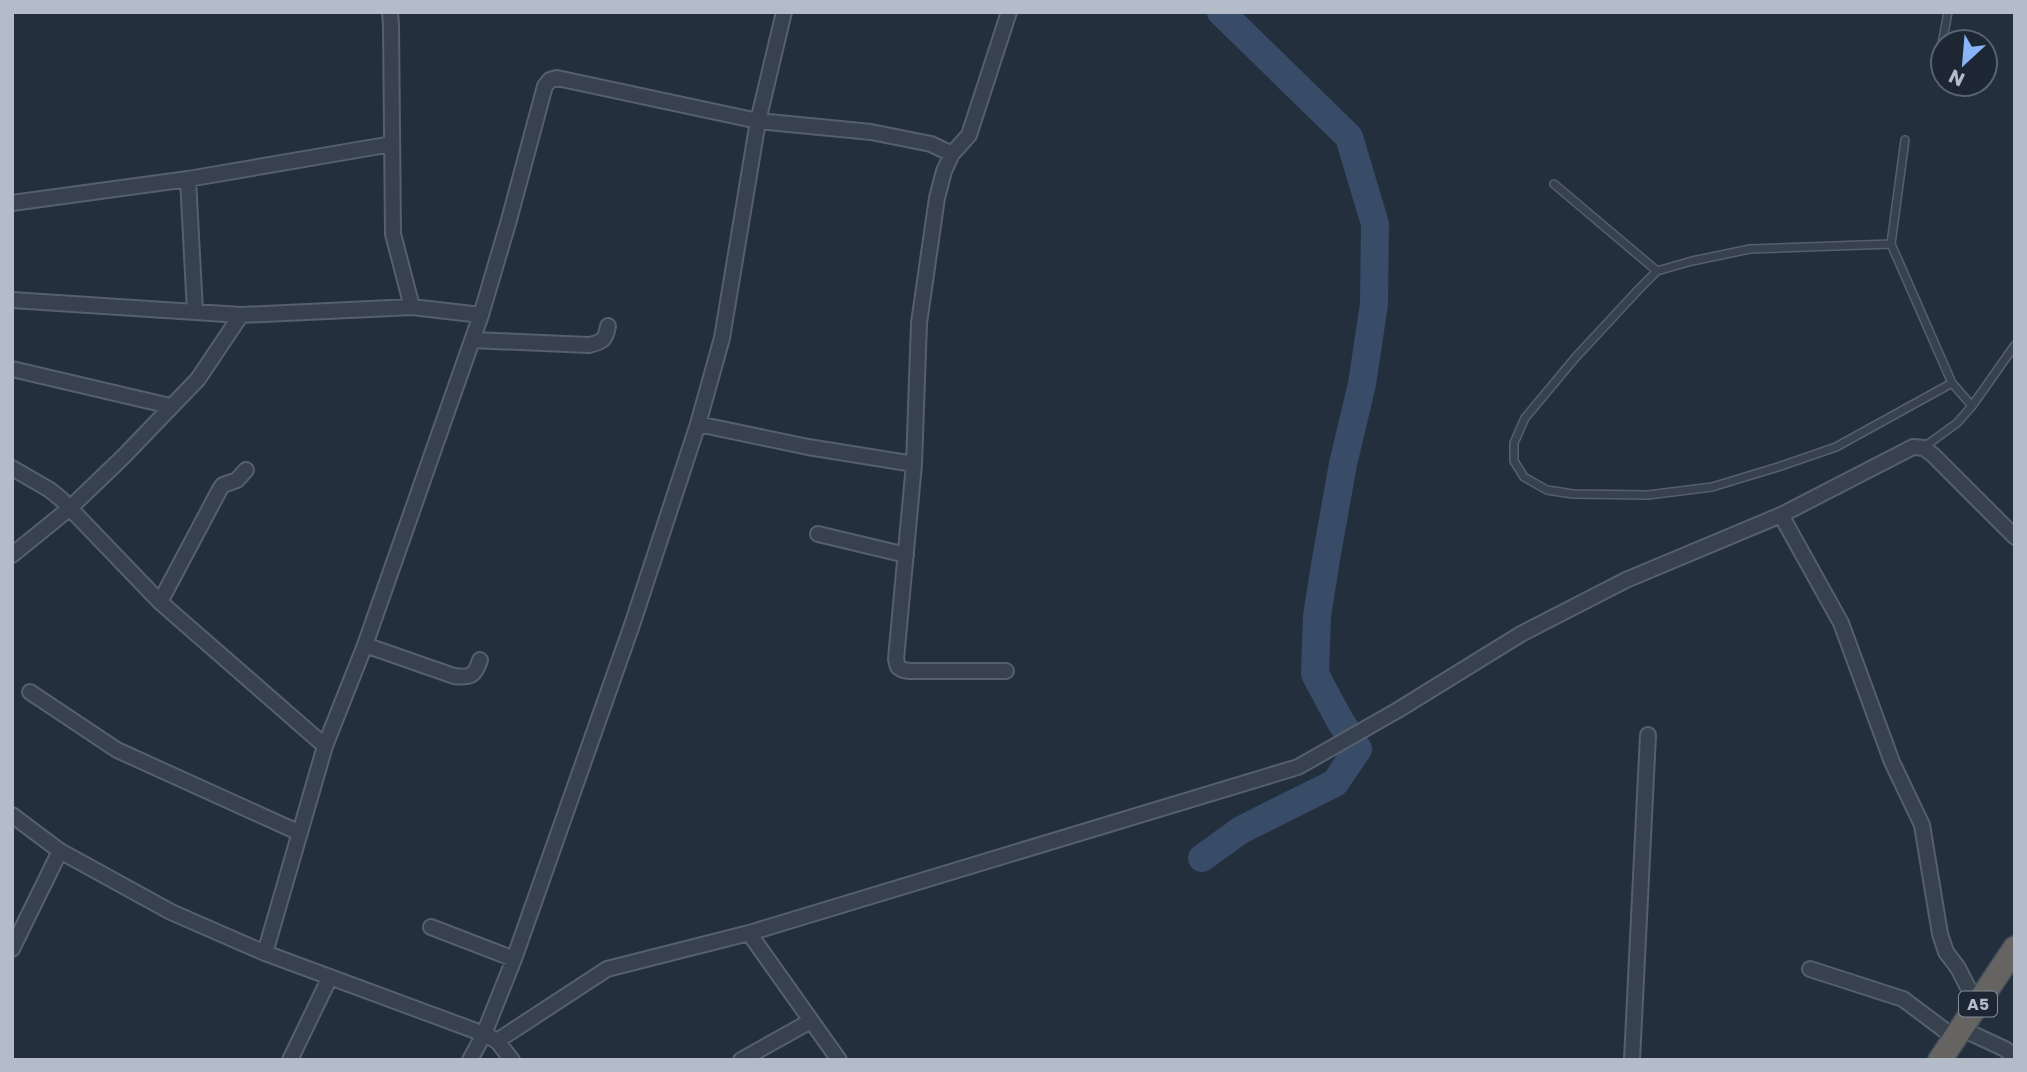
<svg xmlns="http://www.w3.org/2000/svg" width="2027" height="1072" font-family="Poppins,sans-serif">
	<rect width="100%" height="100%" fill="#242f3e"/>
	<g fill="none" stroke-linecap="round" stroke-linejoin="round">
		<path stroke="#394c67" stroke-width="28" d="M 1202,858 L 1241,830 L 1335,783 L 1358,749 L 1339,719 L 1315,674 L 1317,616 L 1326,559 L 1343,464 L 1362,384 L 1374,304 L 1375,224 L 1349,137 L 1221,12"/>
		<defs>
			<path id="service" d="M 1939,61 L 1948,12
				M 1905,140 L 1891,244 L 1952,383 L 1972,406
				M 1554,184 L 1657,271
				M 1891,244 L 1750,249 L 1692,261 L 1657,271 L 1640,288 L 1575,358 L 1525,418 L 1514,443 L 1514,461 L 1524,477 L 1547,490 L 1573,494 L 1648,495 L 1712,487 L 1778,467 L 1836,447 L 1952,383
				M 1924,447 L 1957,423 L 1972,406 L 2015,345"/>
			<path id="minor" d="M 390,12 L 391,25 L 393,234 L 412,307
				M 188,179 L 195,312
				M 12,203 L 188,179 L 392,144
				M 12,300 L 241,315 L 412,307 L 481,315
				M 472,340 L 589,345 C 603,342 606,339 608,326
				M 12,369 L 170,406
				M 698,424 L 808,447 L 914,464 L 896,659 L 898,667 L 903,670 L 910,671 L 1006,671
				M 914,464 L 919,323 L 937,198 L 944,171 L 952,154 L 969,135 L 1009,12
				M 12,468 L 50,490 L 61,499 L 160,602 L 325,746
				M 1781,515 L 1841,623 L 1892,762 L 1922,825 L 1940,934 L 1946,952 L 1958,968 L 1977,1005
				M 818,534 L 906,555
				M 12,555 L 70,508 L 123,457 L 198,379 L 241,315
				M 160,602 L 220,489 L 223,485 L 237,480 L 246,470
				M 365,645 L 454,676 C 470,678 475,676 480,660
				M 30,692 L 117,750 L 300,833
				M 12,815 L 60,851 L 171,912 L 265,953 L 484,1034 L 497,1041 L 512,1060
				M 431,927 L 514,959
				M 749,933 L 839,1060
				M 12,949 L 60,851
				M 265,953 L 325,746 L 365,645 L 481,315 L 509,220 L 545,86 L 550,80 L 557,78 L 758,121 L 871,132 L 931,144 L 952,154
				M 1810,969 L 1903,999 L 1955,1038
				M 1962,1029 L 2005,1049 L 2015,1058
				M 497,1041 L 607,969 L 749,933 L 1298,767 L 1398,710 L 1521,634 L 1626,580 L 1781,515 L 1913,447 L 1924,448 L 1933,455 L 2015,537
				M 290,1060 L 330,977
				M 470,1060 L 484,1034 L 514,959 L 632,625 L 698,424 L 722,338 L 758,121 L 784,12
				M 741,1060 L 811,1021
				M 1632,1060 L 1648,735"/>
			<path id="trunk" d="M 1940,1060 L 2015,948"/>
		</defs>
		<use href="#service" stroke="#565f6c" stroke-width="10"/>
		<use href="#minor" stroke="#565f6c" stroke-width="18"/>
		<use href="#trunk" stroke="#434c59" stroke-width="26"/>
		<use href="#service" stroke="#38414e" stroke-width="7"/>
		<use href="#minor" stroke="#38414e" stroke-width="14"/>
		<use href="#trunk" stroke="#656462" stroke-width="23"/>
	</g>
	<g text-anchor="middle" stroke-width="5" stroke-linejoin="round" paint-order="stroke">
		<rect fill="#1d2633" stroke="#878f9c" stroke-width="2" x="1959" y="991.5" width="38" height="25" rx="5"/>
		<g font-size="16" font-weight="bold" fill="#b4bcc9">
			<text x="1978" y="1010">A5</text>
		</g>
	</g>
	<rect width="2027" height="1072" fill="none" stroke="#b4bcc9" stroke-width="28"/>
	<g transform="translate(1964 63) rotate(206)"><circle r="33" fill="#1d2633" stroke="#59626f" stroke-width="2"/>
	<path d="M0-5L12 26L0 18L-12 26Z" fill="#8ab4f8"/>
	<text y="-10" font-size="19" font-weight="bold" text-anchor="middle" fill="#b4bcc9">N</text>
	</g>
</svg>
